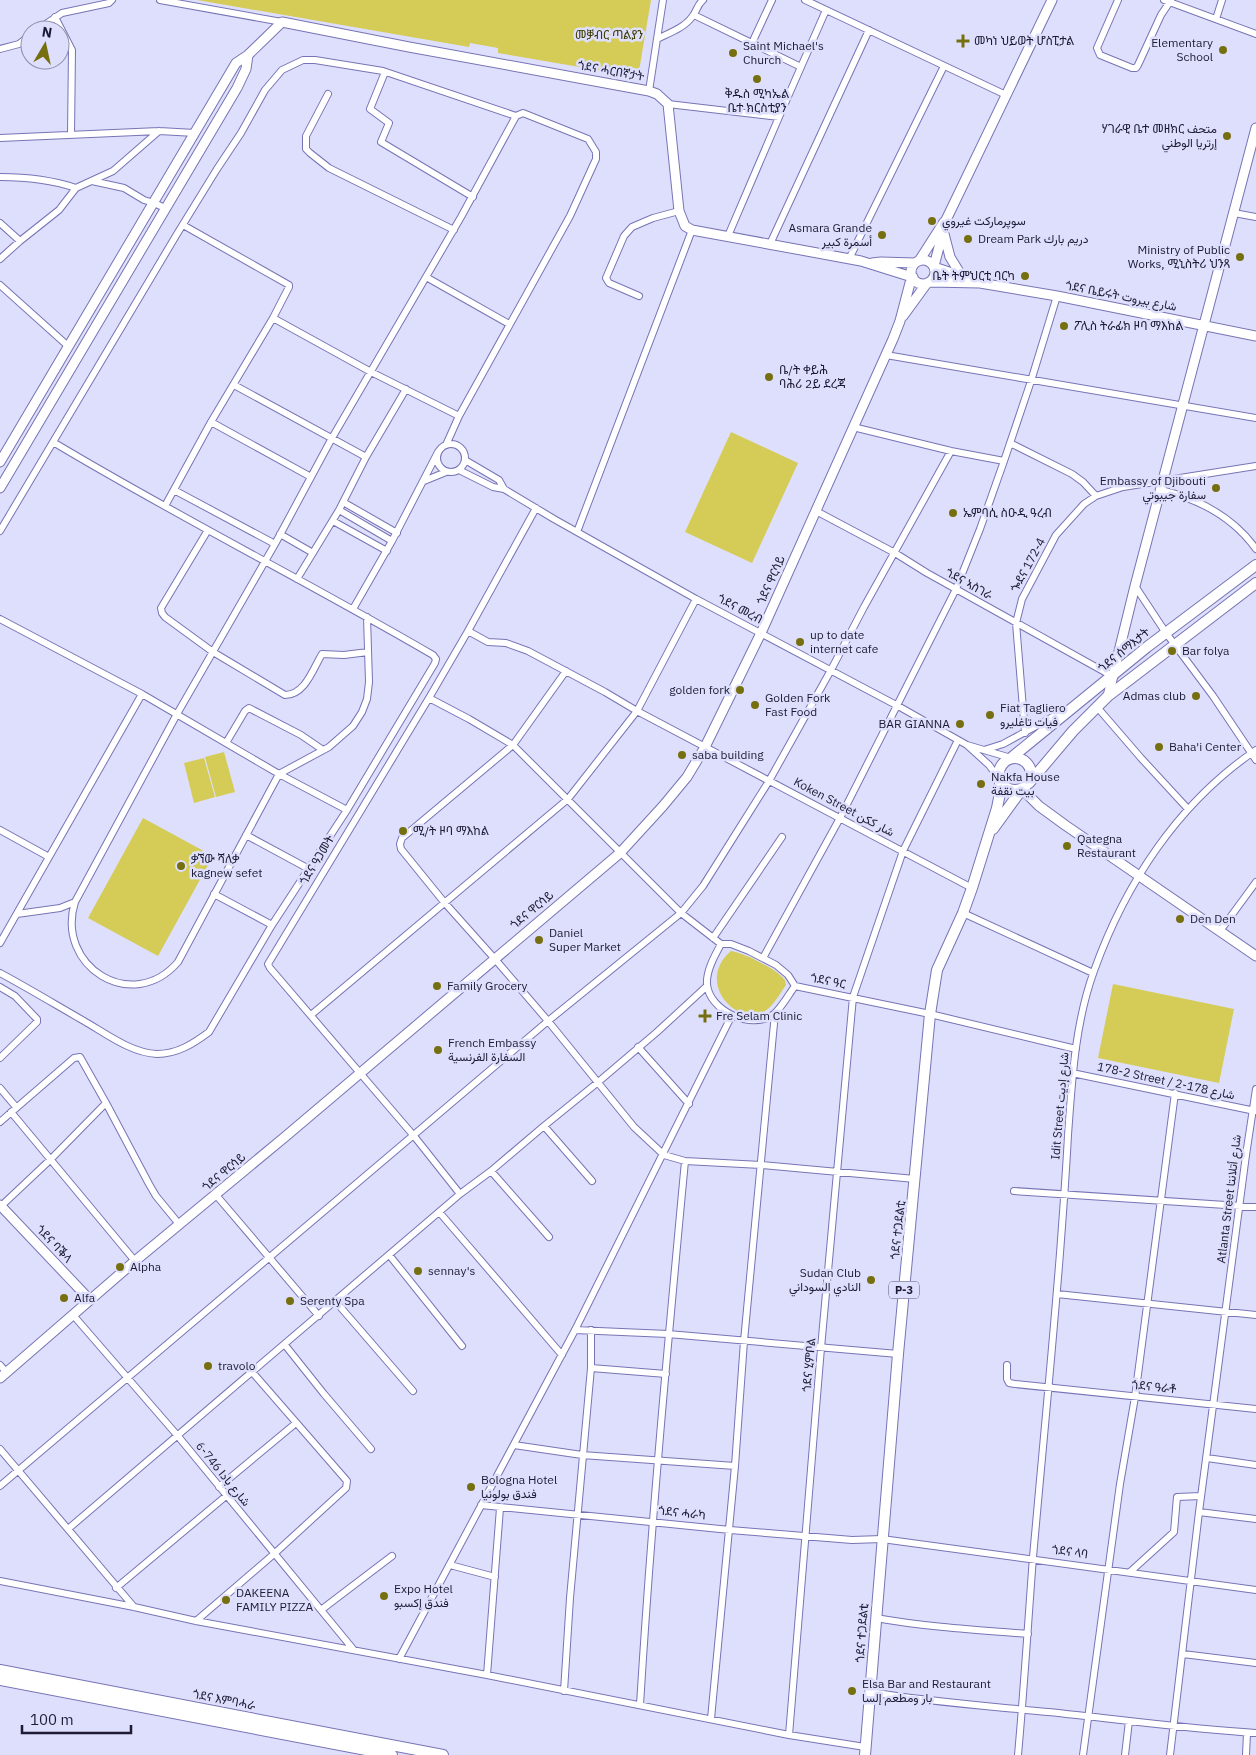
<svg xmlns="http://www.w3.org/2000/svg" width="1256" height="1755" font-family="'IBM Plex Sans',Vazirmatn,'Noto Sans Ethiopic',sans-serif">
	<rect width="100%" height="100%" fill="#dedffc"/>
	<path fill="#d4cc57" d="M 197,0 L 651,0 L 638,77 L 498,53 L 498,48 L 470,43 L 469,47 Z
		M 731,432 L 798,463 L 752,563 L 685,532 Z
		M 224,752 L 235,792 L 216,797 L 205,757 Z
		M 204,758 L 215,797 L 194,803 L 184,763 Z
		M 143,818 L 213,856 L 158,956 L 88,918 Z
		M 731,951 C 742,952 776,969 783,978 C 786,981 785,981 786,985 C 781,992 776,1001 770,1007 C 743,1034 692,984 731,951 Z
		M 1113,984 L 1234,1009 L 1219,1083 L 1098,1058 Z"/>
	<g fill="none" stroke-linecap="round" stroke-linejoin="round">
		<defs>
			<path id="street" d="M 160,0 L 282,22
				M 805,0 L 1006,95
				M 1118,0 L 1097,48 L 1100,55 L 1132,68 L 1136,68 L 1138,65 L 1161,15 L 1171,0
				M 1164,0 L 1256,34
				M 694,15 L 801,67
				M 55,17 L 72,50 L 71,134
				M 1216,19 L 1222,0
				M 37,30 L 62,13 L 109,3 L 112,0
				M 657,39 C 669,33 684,28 692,17 C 697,11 697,5 703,0
				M 752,43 L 772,0
				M 0,49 L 19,44 L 30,35
				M 385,72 L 370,109 L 389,123 L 381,142 L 473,197
				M 649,91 L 663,0
				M 328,94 L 306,136 L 306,149 L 310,153 L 329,168 L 454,230
				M 668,104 L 779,117
				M 0,138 L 159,131 L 195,133
				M 0,177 C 25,177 52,180 76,188
				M 92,181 L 124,188 L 144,200 L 154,203 L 165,208
				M 1234,213 L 1256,217
				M 0,223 L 20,241
				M 728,236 L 779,117 L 826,10
				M 770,244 L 869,30
				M 0,259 L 20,241 L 59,210 L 76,188 L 113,171 L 159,131
				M 849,259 L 944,66
				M 426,277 L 509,324
				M 0,285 L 68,346
				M 639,296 L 609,283 L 606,278 L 624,236 L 632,227 L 653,218 L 679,211
				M 273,318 L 371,372 L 459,416
				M 886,355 L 1256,418
				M 234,385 L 366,457
				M 211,422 L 311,477
				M 853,427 L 951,451 L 1004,461
				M 53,442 C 178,517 308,582 433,655 L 436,659 L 435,663 L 347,810
				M 1010,443 L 1072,474 L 1083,482 L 1096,496
				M437 458a14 14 0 1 1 28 0a14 14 0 1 1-28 0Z
				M 465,460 L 499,480 L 504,489
				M 459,470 L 493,487 L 504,489 L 554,519 L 696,599 L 898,706 L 967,745
				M 424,481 L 446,472
				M 174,490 L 275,544
				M 1161,490 C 1199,499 1233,517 1256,549
				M 343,502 L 397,533
				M 165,506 L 211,422 L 273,318 L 289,287 L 289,285 L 183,225
				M 339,510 L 392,541
				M 816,511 L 895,553 L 927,573 L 1112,676
				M 333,521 L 387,551
				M 208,530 L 161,608 L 162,613 L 165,617 L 213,652 L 285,695 C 305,695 313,669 322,654 L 344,655 L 368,652
				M 0,531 L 177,234 L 217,169 L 241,133 L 265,90 L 282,70 L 303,60 L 315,60 L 383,71 L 516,116
				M 577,532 L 692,230
				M 280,534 L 313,553
				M 297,579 L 339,510 L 366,457 L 406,389
				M 1135,586 L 1166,633 L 1213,696 L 1256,760
				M 353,609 L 392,541 L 438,452
				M 367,617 L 369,682 L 367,699 L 362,712 L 353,726 L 329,747 L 279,774 L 178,962 C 132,1015 55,966 75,902 L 177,714 L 275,544 L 332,438 L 461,217 L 516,116 L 523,113 L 588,139 L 596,152 L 596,159 L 570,216 L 459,416 L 446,445
				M 0,619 L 142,694 L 279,774 L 347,810 L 272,925 L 214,894
				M 468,631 L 488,642 L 506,643 L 528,651 L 605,692 L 637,711 L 972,888
				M 566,671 L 513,745 L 402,838 L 400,844 L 401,849 L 444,902 L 494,958 L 548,1021 L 634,1127 L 664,1155 L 685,1161 L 761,1165 L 915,1179
				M 429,698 L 469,719 L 513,745 L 681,913 L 721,944 L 731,944 L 749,951 L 776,965 L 788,975 L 795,986 L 930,1014 L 1076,1049
				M 1097,707 L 1141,758 L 1188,809
				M 1025,733 L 1016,623 L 1022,599 L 1056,535 L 1084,504 L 1096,496 L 1123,487 L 1256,466
				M 226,743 L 245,711 L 249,708 L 301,735 L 323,750
				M 984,750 L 1003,744 L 1060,713
				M 1000,780 L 989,765 L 967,745 L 1011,758
				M 0,830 L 49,857
				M 246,835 L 309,869
				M 963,913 L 1093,973
				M 17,914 L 60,908 L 75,902
				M 1220,931 L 1256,882
				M 713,938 L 782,837
				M 0,943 L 142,694
				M 721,944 C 715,955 706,971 707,984 C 709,1011 752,1031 774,1014 C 782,1007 789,994 795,986
				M 763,958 L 840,818 L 956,589 L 980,529 L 1004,461 L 1031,381 L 1057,296
				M 0,973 C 28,988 56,1005 84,1021 C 105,1033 131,1053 157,1054 C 177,1054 193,1044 209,1032 L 272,925
				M 0,987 L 15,996 L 37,1019 L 37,1022 L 0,1058
				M 311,1015 L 568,799 L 637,711 L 696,599
				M 638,1047 L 689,1104
				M 1072,1073 L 1255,1111
				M 0,1088 L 16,1107
				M 11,1112 L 135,1261
				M 0,1122 L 74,1058 L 80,1057 L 106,1103 L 149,1184 L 156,1196 L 179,1224
				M 544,1126 L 592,1181
				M 491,1171 L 549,1237
				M 1014,1191 L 1256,1207
				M 460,1194 L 414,1136 L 270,968 L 268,964 L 429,698 L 468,631 L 536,508
				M 216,1195 L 319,1316
				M 0,1207 L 51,1159 L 106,1103
				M 440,1213 L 562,1355
				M 390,1256 L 462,1346
				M 1057,1294 L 1256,1315
				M 336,1302 L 413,1391
				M 73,1315 L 177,1435 L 353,1649
				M 575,1330 L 668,1334 L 898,1354
				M 285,1345 L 324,1394 L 371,1449
				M 0,1365 L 7,1373
				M 1007,1365 L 1007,1379 L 1009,1383 L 1015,1384 L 1256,1409
				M 591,1368 L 666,1374
				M 514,1445 L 582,1455 L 735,1466
				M 0,1449 L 134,1607
				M 1207,1458 L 1256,1465
				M 0,1486 L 548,1021 L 681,913 L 703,886 L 769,781 L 831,670 L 864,607 L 951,451
				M 219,1487 L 296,1423
				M 481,1505 L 730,1530 L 852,1540 L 882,1539 L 1256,1590
				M 1199,1512 L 1256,1519
				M 68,1529 L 460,1194 L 491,1171 L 544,1126 L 597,1083 L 657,1032 L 707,986
				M 450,1565 L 495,1577
				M 1130,1572 L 1174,1532 L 1177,1497 L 1201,1496
				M 0,1581 L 134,1607 L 196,1621 L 487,1675 L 789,1735 L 865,1747
				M 116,1588 L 226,1496
				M 321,1610 L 392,1556
				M 876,1618 C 926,1627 977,1630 1028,1634
				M 196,1621 L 274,1554 L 346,1488 L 347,1481 L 253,1373
				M 1183,1654 L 1256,1663
				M 399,1659 L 575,1330 L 732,1015
				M 487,1675 L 500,1508
				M 564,1691 L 570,1598 L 591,1368 L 591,1330
				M 870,1692 C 929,1702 989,1706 1048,1712 C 1117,1719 1186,1729 1256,1733
				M 640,1705 C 651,1524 668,1342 685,1161
				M 711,1719 L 735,1466 L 744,1341 L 775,1013
				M 789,1735 L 821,1348 L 853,997 L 903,851 L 958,740
				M 1018,1755 C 1024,1689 1028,1623 1033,1557 C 1042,1456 1052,1354 1060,1253 C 1063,1213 1066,1174 1068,1135 C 1072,1080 1075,1023 1094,971 C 1125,884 1178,803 1256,750
				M 1083,1755 L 1120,1484 L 1135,1397 L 1175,1093
				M 1125,1755 L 1129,1721
				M 1170,1755 L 1199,1512 L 1246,1155 L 1256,1089
				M 1246,1755 L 1247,1733"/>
			<path id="secondary" d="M 944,234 L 950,257 L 961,275
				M911 272a12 12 0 1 1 24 0a12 12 0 1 1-24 0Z
				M 919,261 L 944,222
				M 872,263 L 881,262 L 915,263
				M 934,266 L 946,220 L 1052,0
				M 934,267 L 973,280
				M 930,282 L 980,283 L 1057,296 L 1256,336
				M 903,316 L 927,283
				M 0,462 L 236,63 L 248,55 L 282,22 L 409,47 L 649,91 L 657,94 L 668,104 L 679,211 L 685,226 L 692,230 L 861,261 L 912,277
				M 0,488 L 237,88 L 246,69 L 248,55
				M 1108,696 L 1135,586 L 1256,128
				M 1022,789 L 1039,806 L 1065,825 L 1256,956
				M 0,1205 L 90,1300
				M 0,1378 L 135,1261 L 286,1136 L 620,853 L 663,806 L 687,777 L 705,747 L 761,633 L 893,339 L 900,321 L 910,283 L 913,277"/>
			<path id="primary" d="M999 774a16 16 0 1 1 32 0a16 16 0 1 1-32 0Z
				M 1011,758 L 1147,647 L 1256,565
				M 1029,783 L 1073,731 L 1108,696 L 1256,583
				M 993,829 L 1022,789
				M 0,1670 L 443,1755
				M 0,1680 L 392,1755
				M 865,1755 L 898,1354 L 930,1014 L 937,970 L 963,913 L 972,888 L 997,808 L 1000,793 L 1000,780"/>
		</defs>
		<use href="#street" stroke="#7774b5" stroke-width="8"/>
		<use href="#secondary" stroke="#7774b5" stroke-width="11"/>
		<use href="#primary" stroke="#7774b5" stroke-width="12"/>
		<use href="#street" stroke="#fff" stroke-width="6"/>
		<use href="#secondary" stroke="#fff" stroke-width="9"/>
		<use href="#primary" stroke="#fff" stroke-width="10"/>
	</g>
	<g fill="#766f0f" stroke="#dedffc" stroke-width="2">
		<path d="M960.5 33.5h5v5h5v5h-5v5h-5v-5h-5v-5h5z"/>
		<circle cx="1223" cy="50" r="5"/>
		<circle cx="733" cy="53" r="5"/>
		<circle cx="757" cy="79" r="5"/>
		<circle cx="1227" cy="136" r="5"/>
		<circle cx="932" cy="221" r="5"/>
		<circle cx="882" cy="235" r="5"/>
		<circle cx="968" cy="239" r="5"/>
		<circle cx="1240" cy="257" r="5"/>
		<circle cx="1025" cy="276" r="5"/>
		<circle cx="1064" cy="326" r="5"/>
		<circle cx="769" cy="377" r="5"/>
		<circle cx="1216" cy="488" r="5"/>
		<circle cx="953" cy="513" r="5"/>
		<circle cx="800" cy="642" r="5"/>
		<circle cx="1172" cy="651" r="5"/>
		<circle cx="740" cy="690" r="5"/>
		<circle cx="1196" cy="696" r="5"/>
		<circle cx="755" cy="705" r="5"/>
		<circle cx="990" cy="715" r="5"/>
		<circle cx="960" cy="724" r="5"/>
		<circle cx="1159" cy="747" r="5"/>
		<circle cx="682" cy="755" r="5"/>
		<circle cx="981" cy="784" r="5"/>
		<circle cx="403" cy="831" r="5"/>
		<circle cx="1067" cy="846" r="5"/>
		<circle cx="181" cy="866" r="5"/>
		<circle cx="1180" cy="919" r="5"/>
		<circle cx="539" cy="940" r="5"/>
		<circle cx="437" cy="986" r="5"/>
		<path d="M702.5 1008.5h5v5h5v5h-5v5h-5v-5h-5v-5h5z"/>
		<circle cx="438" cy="1050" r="5"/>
		<circle cx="120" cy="1267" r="5"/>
		<circle cx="418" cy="1271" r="5"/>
		<circle cx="871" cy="1280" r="5"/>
		<circle cx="64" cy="1298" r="5"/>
		<circle cx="290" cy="1301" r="5"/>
		<circle cx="208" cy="1366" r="5"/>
		<circle cx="471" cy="1487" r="5"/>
		<circle cx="384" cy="1596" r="5"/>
		<circle cx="226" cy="1600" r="5"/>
		<circle cx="852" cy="1691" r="5"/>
	</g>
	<g text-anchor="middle" stroke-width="5" stroke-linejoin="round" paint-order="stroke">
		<rect fill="#dedffc" stroke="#565570" stroke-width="1" x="889" y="1281.5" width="30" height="17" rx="4"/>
		<g font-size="11" font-weight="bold" fill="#1c1a34">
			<text x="904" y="1294">P-3</text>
		</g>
		<g font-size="12" fill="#3d3900" stroke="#dedffc">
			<text x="609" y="39">መቓብር ጣልያን</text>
		</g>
		<g font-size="12" fill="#1c1a34" stroke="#dedffc" text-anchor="start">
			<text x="974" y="45">መካነ ህይወት ሆስፒታል</text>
			<text x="1213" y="47" text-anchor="end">Elementary<tspan x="1213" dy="14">School</tspan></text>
			<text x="743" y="50">Saint Michael's<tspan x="743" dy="14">Church</tspan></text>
			<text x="757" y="98" text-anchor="middle">ቅዱስ ሚካኤል<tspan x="757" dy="14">ቤተ ክርስቲያን</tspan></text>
			<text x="1217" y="133" text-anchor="end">ሃገራዊ ቤተ መዘክር متحف<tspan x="1217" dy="14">إرتريا الوطني</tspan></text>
			<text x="942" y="225">سوپرمارکت غيروي</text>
			<text x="872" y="232" text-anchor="end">Asmara Grande<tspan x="872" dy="14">أسمرة كبير</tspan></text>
			<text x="978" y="243">Dream Park دريم بارك</text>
			<text x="1230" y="254" text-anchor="end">Ministry of Public<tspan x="1230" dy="14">Works, ሚኒስትሪ ህንጻ</tspan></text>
			<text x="1015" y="280" text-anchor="end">ቤት ትምህርቲ ባርካ</text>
			<text x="1074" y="330">ፖሊስ ትራፊክ ዞባ ማእከል</text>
			<text x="779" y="374">ቤ/ት ቀይሕ<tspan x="779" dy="14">ባሕሪ 2ይ ደረጃ</tspan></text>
			<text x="1206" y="485" text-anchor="end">Embassy of Djibouti<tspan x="1206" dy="14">سفارة جيبوتي</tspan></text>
			<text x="963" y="517">ኤምባሲ ስዑዲ ዓረብ</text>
			<text x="810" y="639">up to date<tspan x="810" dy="14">internet cafe</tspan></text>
			<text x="1182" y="655">Bar folya</text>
			<text x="730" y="694" text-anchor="end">golden fork</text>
			<text x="1186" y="700" text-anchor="end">Admas club</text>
			<text x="765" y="702">Golden Fork<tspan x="765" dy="14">Fast Food</tspan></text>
			<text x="1000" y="712">Fiat Tagliero<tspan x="1000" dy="14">فيات تاغليرو</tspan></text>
			<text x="950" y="728" text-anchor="end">BAR GIANNA</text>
			<text x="1169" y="751">Baha'i Center</text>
			<text x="692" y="759">saba building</text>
			<text x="991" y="781">Nakfa House<tspan x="991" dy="14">بيت نقفة</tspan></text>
			<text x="413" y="835">ሚ/ት ዞባ ማእከል</text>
			<text x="1077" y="843">Qategna<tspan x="1077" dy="14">Restaurant</tspan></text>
			<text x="191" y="863">ቃኘው ሻለቃ<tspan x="191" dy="14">kagnew sefet</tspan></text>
			<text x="1190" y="923">Den Den</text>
			<text x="549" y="937">Daniel<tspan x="549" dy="14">Super Market</tspan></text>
			<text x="447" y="990">Family Grocery</text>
			<text x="716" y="1020">Fre Selam Clinic</text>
			<text x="448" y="1047">French Embassy<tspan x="448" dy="14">السفارة الفرنسية</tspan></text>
			<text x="130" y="1271">Alpha</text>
			<text x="428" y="1275">sennay's</text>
			<text x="861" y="1277" text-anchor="end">Sudan Club<tspan x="861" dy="14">النادي السوداني</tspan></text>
			<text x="74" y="1302">Alfa</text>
			<text x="300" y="1305">Serenty Spa</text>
			<text x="218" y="1370">travolo</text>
			<text x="481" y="1484">Bologna Hotel<tspan x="481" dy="14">فندق بولونيا</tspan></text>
			<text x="394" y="1593">Expo Hotel<tspan x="394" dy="14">فندق إكسبو</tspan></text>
			<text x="236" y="1597">DAKEENA<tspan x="236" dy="14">FAMILY PIZZA</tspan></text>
			<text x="862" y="1688">Elsa Bar and Restaurant<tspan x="862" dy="14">بار ومطعم إلسا</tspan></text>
		</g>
		<g font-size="12" fill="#1c1a34" stroke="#dedffc">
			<text transform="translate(611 71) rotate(10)" y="4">ጎደና ሓርበኛታት</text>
			<text transform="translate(1121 296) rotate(11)" y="4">ጎደና ቤይሩት شارع بيروت</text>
			<text transform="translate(1028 565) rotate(-62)" y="4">ጐደና 172-4</text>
			<text transform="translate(771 580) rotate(-66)" y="4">ጎደና ዋርሳይ</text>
			<text transform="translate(969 584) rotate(29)" y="4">ጎደና ኣስገራ</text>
			<text transform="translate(740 609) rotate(28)" y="4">ጎደና መረብ</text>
			<text transform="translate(1124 650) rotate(-39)" y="4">ጎደና ሰማእታት</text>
			<text transform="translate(844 807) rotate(28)" y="4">Koken Street شار ككن</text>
			<text transform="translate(317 860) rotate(-59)" y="4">ጎደና ዓጋመት</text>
			<text transform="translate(532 910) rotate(-40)" y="4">ጎደና ዋርሳይ</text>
			<text transform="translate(828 981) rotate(11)" y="4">ጎደና ዓር</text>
			<text transform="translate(1166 1081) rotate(12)" y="4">178-2 Street / شارع 178-2</text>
			<text transform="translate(1060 1106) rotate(-85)" y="4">Idit Street شارع إديت</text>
			<text transform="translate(224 1172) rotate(-40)" y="4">ጎደና ዋርሳይ</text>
			<text transform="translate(1229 1199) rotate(-83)" y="4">Atlanta Street شارع أتلانتا</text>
			<text transform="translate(898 1230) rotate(-84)" y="4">ጎደና ተጋደልቲ</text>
			<text transform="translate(54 1244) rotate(47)" y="4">ጎደና ባቕላ</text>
			<text transform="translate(809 1365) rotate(-85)" y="4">ጎደና ሂምቦል</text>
			<text transform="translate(1154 1387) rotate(6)" y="4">ጎደና ዓራቶ</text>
			<text transform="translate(223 1474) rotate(51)" y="4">شارع بادا 746-6</text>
			<text transform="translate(682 1513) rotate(6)" y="4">ጎደና ሓራካ</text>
			<text transform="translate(1070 1552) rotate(8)" y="4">ጎደና ላባ</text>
			<text transform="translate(862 1633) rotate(-86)" y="4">ጎደና ተጋደልቲ</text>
			<text transform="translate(224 1700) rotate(11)" y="4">ጎደና እምባሓራ</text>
		</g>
	</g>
	<g transform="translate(45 45) rotate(9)"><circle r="24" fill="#dedffc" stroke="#9090ac"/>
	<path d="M0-4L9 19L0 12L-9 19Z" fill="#766f0f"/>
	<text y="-8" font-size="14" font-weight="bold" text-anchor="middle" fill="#1c1a34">N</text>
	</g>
	<path d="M22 1725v8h109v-8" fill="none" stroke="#1c1a34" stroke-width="2.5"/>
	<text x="30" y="1725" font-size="15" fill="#1c1a34" stroke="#dedffc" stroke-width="4" paint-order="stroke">100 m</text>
</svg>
